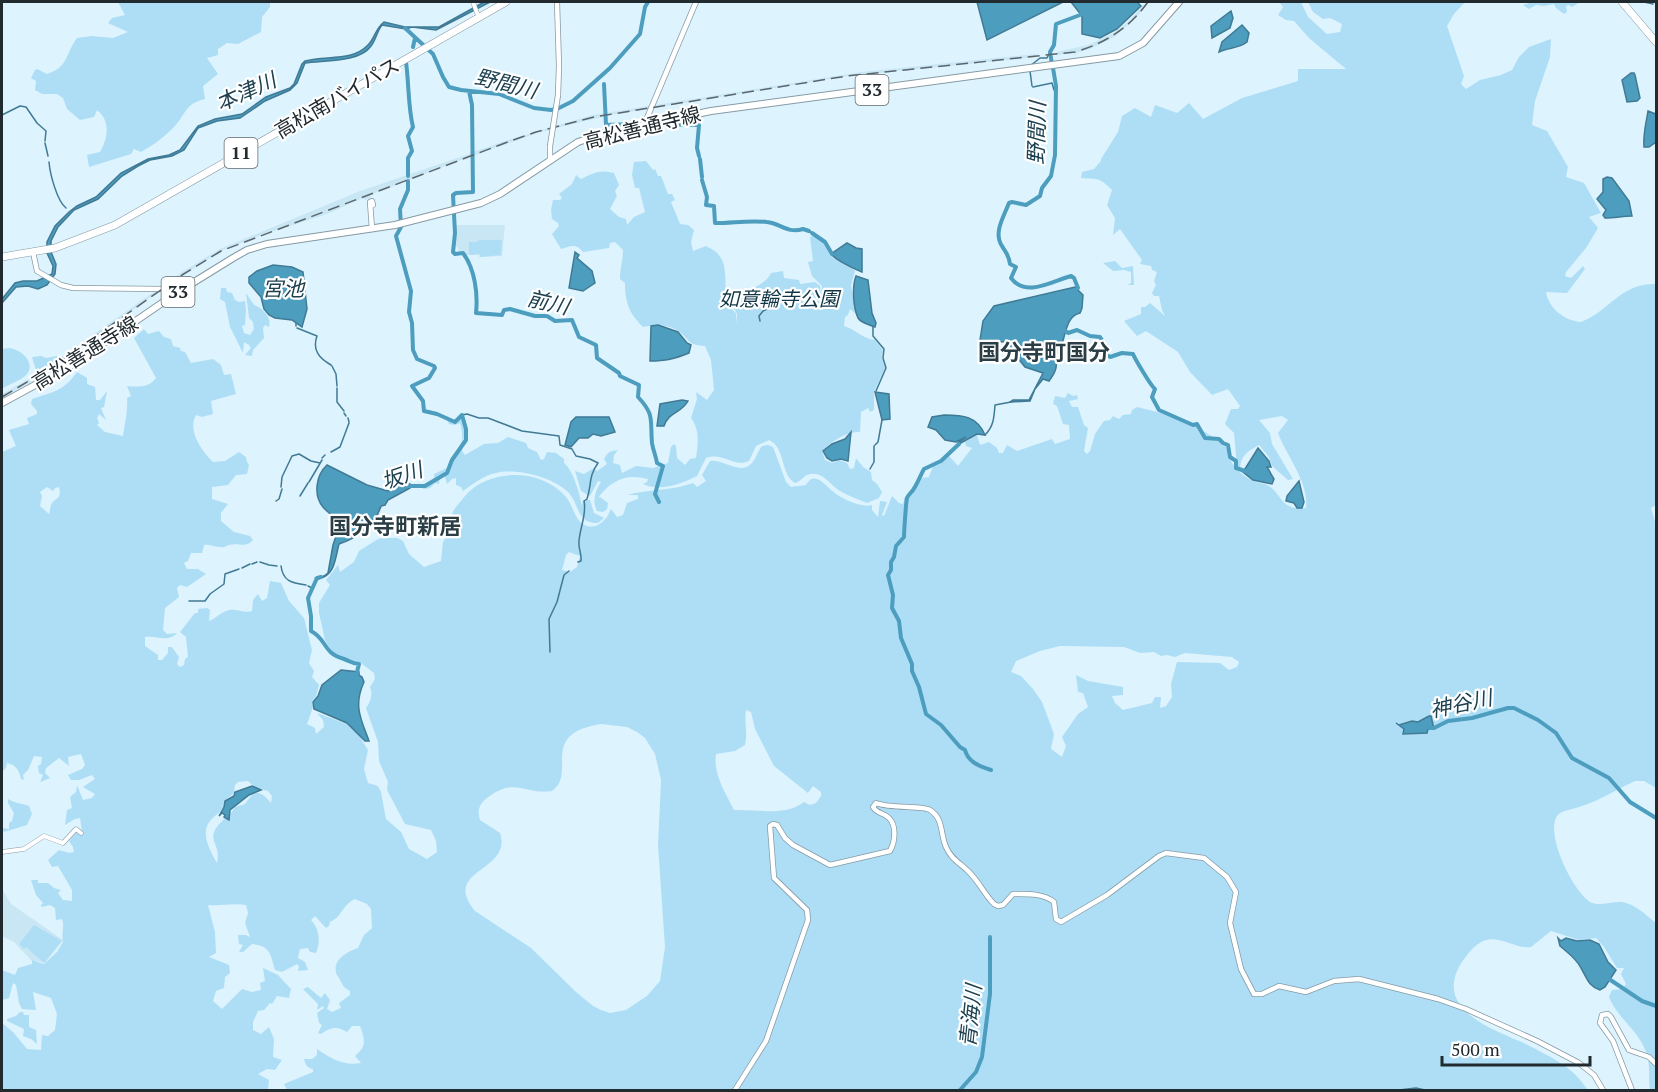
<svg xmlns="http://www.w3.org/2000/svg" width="1658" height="1092" font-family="'PT Serif','Noto Sans JP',serif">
	<rect width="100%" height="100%" fill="#ddf3fe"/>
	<path fill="#c9e6f4" d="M 1146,2 L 1149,2 L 1136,18 L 1114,37 L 1090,49 L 1076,53 L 1076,56 L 1074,53 L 1058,55 L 1057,52 L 1088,45 L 1112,34 L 1128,22 Z
		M 1036,54 L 1037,57 L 847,76 L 605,116 L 537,133 L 473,156 L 473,152 L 505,141 L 593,115 L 862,72 Z
		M 472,153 L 472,156 L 370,195 L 371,198 L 365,200 L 363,198 L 327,214 L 262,235 L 221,251 L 162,289 L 41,376 L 2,398 L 2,394 L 39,373 L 182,272 L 220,249 L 360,191 Z
		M 455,225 L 505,225 L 502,256 L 479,257 L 479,255 L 465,255 L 465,251 L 459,252 L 458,247 L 454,247 Z
		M 2,889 L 11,904 L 63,940 L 45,963 L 31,960 L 14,942 L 2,936 Z"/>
	<path fill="#aedef5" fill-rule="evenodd" d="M 118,2 L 270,2 L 270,7 L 262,17 L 261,32 L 238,44 L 227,43 L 218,49 L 218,55 L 207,58 L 218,74 L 203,86 L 205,99 C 184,104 186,115 173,128 C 164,137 152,146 141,152 L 134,149 L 131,154 L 89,167 L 87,155 L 100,152 C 108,138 111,121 97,110 L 94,117 L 80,120 L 67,109 L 63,98 L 57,94 L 42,94 L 35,90 L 36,81 L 31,78 L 35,70 L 37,69 L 47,74 C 69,67 65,54 77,38 L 91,36 L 113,38 L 128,32 L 108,23 L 112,18 L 125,15 Z
		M 1279,2 L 1301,2 L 1308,17 L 1327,34 L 1340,32 L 1342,24 L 1330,18 L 1323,19 L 1313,12 L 1308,2 L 1465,2 L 1454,14 L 1447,26 L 1464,76 L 1461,84 L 1466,89 L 1480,80 L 1501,75 L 1512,70 L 1519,57 L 1529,47 L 1551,39 L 1550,57 L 1535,101 L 1532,125 L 1547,131 L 1568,167 L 1566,177 L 1584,183 L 1601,213 L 1589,217 L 1598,228 L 1586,248 L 1566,272 L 1565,276 L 1571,278 L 1583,266 L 1585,269 L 1567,293 L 1546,292 C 1549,309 1565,321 1581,322 C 1610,311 1620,283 1656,284 L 1656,505 L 1651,508 L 1656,525 L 1656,788 L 1644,781 L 1635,781 C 1617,789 1601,800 1582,806 C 1575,809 1561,810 1557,816 C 1545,835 1573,891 1590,902 C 1599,907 1612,901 1622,902 C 1635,904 1646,915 1656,923 L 1656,1090 L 1650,1090 C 1648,1078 1651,1065 1646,1052 C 1639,1031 1617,1018 1609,997 L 1612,990 L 1622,989 L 1626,984 L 1621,974 L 1624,968 L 1617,968 L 1604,947 L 1596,938 L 1579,940 L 1551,931 L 1531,947 C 1516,949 1501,936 1486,940 C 1475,943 1466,956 1460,965 C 1434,1011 1495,1030 1526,1044 C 1539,1051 1554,1058 1566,1067 C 1575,1073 1582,1082 1588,1090 L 287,1090 L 284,1084 L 313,1072 L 313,1069 C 307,1068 305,1064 304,1059 L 312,1059 L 317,1055 L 317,1049 C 331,1059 344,1066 361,1063 L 355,1056 C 367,1046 365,1040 360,1026 L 352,1026 L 347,1032 C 336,1026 332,1027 321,1034 L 318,1033 L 322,1025 L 319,1023 L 317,1013 L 324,1008 L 323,1006 L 317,1010 L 318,1004 L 303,989 L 308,987 L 321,998 L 325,993 L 330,1000 L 327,1009 L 332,1012 L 341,1008 L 339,1003 L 350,995 L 350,991 C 344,988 343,986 340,980 C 339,977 336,975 336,972 C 333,959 349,951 358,948 L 364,935 L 372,928 L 371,909 L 367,904 L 355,899 C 342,905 342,917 330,922 L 329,926 L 326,928 L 315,916 L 311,920 C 319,928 321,941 316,953 L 310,952 L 308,948 L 300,949 L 298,958 L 305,962 L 308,970 L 298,971 L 299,966 L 297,964 L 282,972 L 275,970 C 270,953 271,947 252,944 L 243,952 L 239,952 L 243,945 L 239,944 L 238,935 L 246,935 L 250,937 L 245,923 L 248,913 L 246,905 C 233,903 221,906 208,905 L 215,932 L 216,953 L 209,957 L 229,965 L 230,973 L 225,977 L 224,988 L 216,991 L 213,1001 L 222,1009 L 242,989 L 252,992 L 261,990 L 260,983 L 265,981 L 263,968 L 278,975 L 291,989 L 289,998 L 277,996 L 272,1004 L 270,1003 L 264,1010 L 258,1011 L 253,1022 L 253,1030 L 261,1034 L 269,1027 L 274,1039 L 273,1057 L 282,1060 L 275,1070 L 267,1069 L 258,1074 L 269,1080 L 268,1090 L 2,1090 L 2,1023 L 13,1032 L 27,1049 L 41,1050 L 42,1035 L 48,1036 L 55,1030 L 57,1014 L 51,998 L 33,992 L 36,1010 L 22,1009 L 19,1003 L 16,985 L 13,983 L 9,998 L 2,1000 L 2,970 L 15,975 L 18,968 L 32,964 L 32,960 L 44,964 L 57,952 L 63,942 C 61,933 65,927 62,919 L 56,920 L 55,908 L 50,905 L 42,907 L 41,905 L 43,903 L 36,895 L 31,880 L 38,880 L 38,883 L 48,883 L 54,888 L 61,890 L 58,893 L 63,900 L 72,901 L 72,890 L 58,866 L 52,867 L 48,860 L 59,850 L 69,853 L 74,852 L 73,847 L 69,841 L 77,830 L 82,831 L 80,818 L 75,819 L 65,825 L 67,810 L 72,808 L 70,797 L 76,792 L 77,785 L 83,800 L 92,798 L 95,794 L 83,787 L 95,779 L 92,775 L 79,780 L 71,780 L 68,775 L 82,769 L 85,765 L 81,754 L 68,757 L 69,766 L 59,758 L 46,768 L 45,773 L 50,778 L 40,782 L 43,775 L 39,773 L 38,766 L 41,764 L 42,757 L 34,756 L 28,770 L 23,775 L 24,780 L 21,779 C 19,770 16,765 7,763 L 6,768 L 2,772 L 2,452 L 16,446 L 9,430 L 29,424 L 27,418 L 37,414 L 37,411 L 31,404 L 32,399 C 53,392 64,391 77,372 L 87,378 L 87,384 L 95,387 L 96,400 L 100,400 L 107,391 L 104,407 L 101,408 L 106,420 L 99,414 L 97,418 L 99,423 L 97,425 L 105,432 L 123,436 C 125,423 128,410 127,398 L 131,396 L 127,386 C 138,387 149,388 156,378 L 134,338 L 144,329 L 148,334 L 159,331 L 164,337 L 171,339 L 173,346 L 180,348 L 181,351 L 185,352 L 191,363 L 213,359 L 221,365 L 224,375 L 231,374 L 236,394 L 211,401 L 213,414 L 202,417 L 196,415 C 187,431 202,451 213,462 L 225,461 L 239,452 L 246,457 L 247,462 L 249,465 L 247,474 L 236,475 L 228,485 L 212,487 L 212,499 L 228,504 L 221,513 L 221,521 L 234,532 L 250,536 L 253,540 C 245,549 239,542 229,545 C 222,547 227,548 219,547 C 213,547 210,544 204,545 L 202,553 L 191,553 L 188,561 L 184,563 L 187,569 L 198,569 L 206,574 L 187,587 L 180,585 L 177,588 L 179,597 L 165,608 L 163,630 L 167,634 L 177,633 C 168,643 157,635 145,637 L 145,646 L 158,655 L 158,660 L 162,660 L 168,653 L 168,647 L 172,647 L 179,657 L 177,664 L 180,667 L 184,665 L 185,659 L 188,657 L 186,637 L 180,632 L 195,613 L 198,613 L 198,609 L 207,608 L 210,610 L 209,621 C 215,619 220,613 226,611 C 235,607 243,614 252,611 L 253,600 L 258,594 L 262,601 L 267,598 L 270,581 L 281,583 L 289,601 L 304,618 L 312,650 L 309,663 L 314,671 L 312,677 L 319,685 L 316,696 L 312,701 L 313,707 L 307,724 L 315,728 L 316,734 L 324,727 L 323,720 L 317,713 L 347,724 L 358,734 L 368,750 L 364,769 L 368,783 L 378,786 L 381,792 L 386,819 L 401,832 L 409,849 L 427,859 L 437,852 L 436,841 L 431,830 L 405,824 L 387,790 L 388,782 L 379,761 L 378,742 L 366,708 C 371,701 373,694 370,687 L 375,679 L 374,673 L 361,663 L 338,657 L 330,649 L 325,640 L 319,613 L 319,603 L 330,585 L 326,580 L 338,565 L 340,572 L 354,562 L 359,551 L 378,539 L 383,538 L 397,538 L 403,541 L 409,554 L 424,567 L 441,561 L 443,542 L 452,528 C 448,512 456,508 465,496 C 489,468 541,468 566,497 C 573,505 575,523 587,526 C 599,529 607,519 611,509 L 617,517 L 623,515 L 627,503 L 638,499 L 638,495 L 627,495 C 649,489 671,491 693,483 L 697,487 L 706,481 L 702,475 L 710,461 C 723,459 741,476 752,463 C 756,458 758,451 762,446 L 768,445 L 773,447 L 786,482 L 791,487 L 806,485 C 815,469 826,487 836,494 C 845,500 862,508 872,505 L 872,510 L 878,517 L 880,501 L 887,502 L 882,515 L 884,516 L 892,496 L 899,503 L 903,504 L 905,497 C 914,496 918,485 922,478 L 929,477 L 933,466 L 938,465 L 949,456 L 958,466 L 972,448 L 966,446 L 965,442 L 977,435 L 980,445 L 989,442 L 997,448 L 999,453 L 1003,453 L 1007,445 L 1017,451 L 1052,439 L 1055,444 L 1070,439 L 1069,425 L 1063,424 L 1057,406 L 1053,404 L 1055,396 L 1065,398 L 1068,393 L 1073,396 L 1077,395 L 1078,399 L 1069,401 L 1072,407 L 1078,407 L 1084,425 L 1088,428 L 1084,451 L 1087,454 L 1090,451 L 1095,434 L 1104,421 L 1110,420 L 1113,416 L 1119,419 L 1123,415 L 1131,414 L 1132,410 L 1137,407 L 1173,416 L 1192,425 L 1197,425 C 1203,434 1215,435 1221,444 L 1226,446 C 1229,463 1238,474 1254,481 C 1258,483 1263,483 1267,485 C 1282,492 1279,511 1306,508 C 1309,482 1287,457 1278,433 L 1288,420 L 1282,416 L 1259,420 L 1270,433 L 1272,444 L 1293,479 L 1288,480 L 1272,466 L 1269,457 L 1259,445 C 1248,451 1240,456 1240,469 L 1237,467 L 1234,433 L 1225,424 L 1231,409 L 1238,409 L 1240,406 L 1228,389 L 1212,395 L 1190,372 L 1178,352 L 1146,331 L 1137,336 L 1124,321 L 1141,314 L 1141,307 L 1145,307 L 1150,303 L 1165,316 L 1162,310 L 1159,296 L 1154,296 L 1152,293 L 1156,285 L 1154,281 L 1157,272 L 1152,270 L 1151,266 L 1140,264 L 1142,260 L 1120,229 L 1113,235 L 1115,218 L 1107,205 L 1112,190 C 1098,176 1098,180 1081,178 L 1082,172 L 1094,169 L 1101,161 L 1101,159 L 1118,132 L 1122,116 L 1135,108 L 1151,117 L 1155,105 L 1177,113 L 1189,103 L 1203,119 L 1242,98 L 1298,81 L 1298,69 L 1346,69 L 1309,38 L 1294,21 L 1286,20 L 1278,15 L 1283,7 ZM 47,487 L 53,491 L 55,488 L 59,487 C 62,502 55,496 51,505 C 50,508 50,511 49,514 L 40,506 L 42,496 L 40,492 ZM 569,552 L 580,556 L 577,567 L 570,572 L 562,570 L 566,555 ZM 1060,646 L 1124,647 L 1140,653 L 1154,652 L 1161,656 L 1167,655 L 1175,657 L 1185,653 L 1232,657 L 1239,662 L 1237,667 L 1229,670 L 1220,663 L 1177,662 L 1171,684 L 1172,697 L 1166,706 L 1160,708 L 1161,697 L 1155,697 L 1152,703 L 1123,710 L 1115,703 L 1112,696 L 1123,695 L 1123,687 L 1088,681 L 1076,675 L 1078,692 L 1083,693 L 1088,707 L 1078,714 L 1062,737 L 1066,746 L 1062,757 L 1051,749 L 1054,734 L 1042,702 L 1033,689 L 1021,676 L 1011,672 L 1016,661 L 1040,651 ZM 746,710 L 751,712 L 755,729 L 774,766 L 808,793 L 813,786 L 821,792 L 821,796 L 816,803 L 810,805 L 804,802 C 785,817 757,809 734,810 C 725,792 713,774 716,754 L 735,751 L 745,745 C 748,733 744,723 746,710 ZM 601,724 L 627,727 L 637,732 L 645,738 L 655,754 L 661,780 L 658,845 L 665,947 L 660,981 L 647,996 L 626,1010 L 610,1013 L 601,1010 L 593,1006 L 576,992 L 531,948 L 475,911 C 440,869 513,872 500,833 L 480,820 C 477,811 479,804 487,798 C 517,776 523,795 552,791 C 578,773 537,734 601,724 ZM 248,781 L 256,788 L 268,791 L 272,796 L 271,803 C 260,790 255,789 245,804 L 235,807 L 229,816 L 230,820 L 225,818 C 201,841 222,840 217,863 C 210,851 200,833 210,821 C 217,813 223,812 224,801 L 234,793 L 235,785 L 238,782 Z
		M 1532,2 L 1580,2 L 1572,7 L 1569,5 L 1566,6 L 1567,12 L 1564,14 L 1556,8 L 1554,4 L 1544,6 L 1536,5 L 1529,9 L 1523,5 Z
		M 646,161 L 653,170 L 655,169 L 658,176 L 661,176 L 668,194 L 672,194 L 675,200 L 671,202 L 680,224 L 688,225 L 694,230 L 691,242 L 693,251 L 706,246 C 709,248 715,250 718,254 C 733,270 717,300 736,313 L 736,324 L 737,314 L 731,303 L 735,302 L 743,296 L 747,296 C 755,284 765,285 771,273 L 783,271 L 784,278 L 799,280 L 800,284 L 815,282 L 820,286 L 821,299 L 822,286 L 812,276 L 808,262 L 813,261 L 810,237 L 814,235 L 824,243 L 833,258 L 844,262 L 855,271 L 851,285 L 856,314 L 850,309 L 848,315 L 845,317 L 844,326 C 855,329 863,339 875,340 L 883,350 L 882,358 L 885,368 L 874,392 L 874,410 L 870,412 L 868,408 L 861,412 L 860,432 C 847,431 832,441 822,451 L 825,460 L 832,463 L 839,460 L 847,463 L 850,469 L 854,468 L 856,458 L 863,467 L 871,472 L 872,480 L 877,484 L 882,492 L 879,498 L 867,503 C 858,499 849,496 840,491 C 830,485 822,469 807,475 C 803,477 801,481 795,483 C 780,474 786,448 769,440 L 756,446 L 749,461 C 733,468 724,452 706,458 L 697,476 C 681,484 660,492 643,484 L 647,482 L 648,479 C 627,473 611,480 598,498 L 600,497 L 608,503 L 607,509 L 603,512 L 597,511 C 592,501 595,491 601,482 L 598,481 L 590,496 L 581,491 L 575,471 L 584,474 L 594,468 L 597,471 L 607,464 L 604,459 C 608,452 610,451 618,450 L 614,455 L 613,463 L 620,465 L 622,473 L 636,466 L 653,468 L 668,463 L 671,447 L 674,444 L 676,446 L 677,458 L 685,465 L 690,459 L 696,458 C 698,444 700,430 691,418 L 697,399 L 696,392 L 707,400 L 714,390 L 711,360 L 705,346 C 689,345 691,342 681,333 C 670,324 656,324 643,327 C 629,313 625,302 625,283 L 620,279 C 620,268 623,261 623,250 L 615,242 L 610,243 L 609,248 L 583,252 C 576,243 571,246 561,249 L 552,234 L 559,226 L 558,223 L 552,219 L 551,210 L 553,200 L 560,200 L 562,198 L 559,194 L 572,184 L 576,175 L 581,179 C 593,173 601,169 614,173 L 619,185 L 615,191 L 617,196 L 610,209 L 619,217 L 626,219 L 627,225 L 634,217 L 645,212 L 639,188 L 635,188 L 632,175 L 634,162 Z
		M 479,240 L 502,240 L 501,255 L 480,257 L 480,254 L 469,255 L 469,242 L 477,242 Z
		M 1115,261 L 1122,268 L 1133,266 L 1134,285 L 1128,285 L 1131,283 L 1131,272 L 1124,270 L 1113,271 L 1103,263 Z
		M 221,288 L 226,288 L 227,292 L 232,293 L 235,300 L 239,302 L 245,301 L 246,310 L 245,325 L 242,326 L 244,333 L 250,335 L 254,329 L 253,322 L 249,318 L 246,293 L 254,305 C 263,308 272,318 269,327 L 265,325 L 263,328 L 264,338 L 253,350 L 252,356 L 245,355 L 251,348 L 249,345 L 244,342 L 243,353 L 230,327 L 225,302 L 220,299 Z
		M 9,348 C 21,349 38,364 25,376 C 19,381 10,384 3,388 L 2,349 Z
		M 41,356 L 46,358 L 57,356 L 57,359 L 32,377 L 36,370 L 32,357 Z
		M 461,417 L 465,430 L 462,451 L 465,455 L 484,444 L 498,443 L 508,437 L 526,443 L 528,448 L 537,452 L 541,460 L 544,459 L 547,452 L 556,453 L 564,459 L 564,463 C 573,470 580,494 582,506 L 583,500 L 590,500 L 594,513 L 604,518 L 598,523 C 576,524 580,504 568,492 C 552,477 517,468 496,473 C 484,475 473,484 463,491 L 461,487 L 456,485 L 456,478 L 452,479 L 447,484 L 444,474 L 440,476 L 439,484 L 435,483 L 430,488 L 423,489 L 422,485 L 434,478 L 434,474 L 447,468 C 453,447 468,449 460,423 L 455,425 L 449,424 L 447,420 L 456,422 Z
		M 8,799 C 16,804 21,803 29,806 L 32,814 L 27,825 L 4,832 L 2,828 L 9,829 L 9,823 L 12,821 L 14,813 L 8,803 Z
		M 34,925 L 62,941 L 44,963 L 26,947 L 24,949 L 19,944 Z
		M 20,1012 L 23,1012 L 24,1015 L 29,1015 L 29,1027 L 36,1030 L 37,1044 L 31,1039 L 23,1036 L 24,1029 L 7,1021 L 7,1019 L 16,1016 Z"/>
	<path fill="#4d9dbf" stroke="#407a94" stroke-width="1.5" d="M 484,2 L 490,2 L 436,30 L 412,27 L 406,29 L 382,25 C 377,31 376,40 371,46 C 359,63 323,60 305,63 L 297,83 L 290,90 L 265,101 L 240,118 L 217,121 L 198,128 L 184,150 L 172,156 L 150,160 L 138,166 L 122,176 L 98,199 L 74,210 L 58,227 L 51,241 L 51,252 L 56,264 L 55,274 L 47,285 L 38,289 L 28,286 L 16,287 L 2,303 L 2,299 L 15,283 L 23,281 L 37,281 L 52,274 L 53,266 L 47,253 L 47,242 L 55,226 L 69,212 L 77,206 L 96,197 L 121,173 L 148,159 L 169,155 L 180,150 L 198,126 L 215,119 L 242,114 L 266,97 L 290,88 L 294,84 L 302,64 L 305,61 C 326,55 352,62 368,45 C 375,38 375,29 384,22 L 405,27 L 439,27 Z
		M 977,2 L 1063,2 L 987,40 Z
		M 1071,2 L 1137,2 L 1141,6 L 1117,29 L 1100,38 L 1082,34 L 1082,16 Z
		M 1231,11 L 1233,18 L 1230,28 L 1212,38 L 1211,26 Z
		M 1242,25 L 1249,33 L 1247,42 C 1238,49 1229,47 1219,52 L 1222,42 Z
		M 1631,73 L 1634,73 L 1635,75 L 1640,98 L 1637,101 L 1627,102 L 1622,80 Z
		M 1648,111 L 1656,114 L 1656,142 L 1649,147 L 1644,147 C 1643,134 1646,124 1648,111 Z
		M 1607,177 L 1612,178 L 1629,201 L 1632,216 C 1623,216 1615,218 1605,218 L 1603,215 L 1606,210 L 1597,199 L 1603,192 L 1603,179 Z
		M 847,243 L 856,248 L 862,249 L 862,272 C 854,269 836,260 831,254 Z
		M 575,252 L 579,255 L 577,258 L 592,271 L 595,283 L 583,291 L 569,288 Z
		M 273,265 L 292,267 L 303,272 L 307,309 L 302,327 L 292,320 L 275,318 L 269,315 L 264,309 L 261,297 L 249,283 L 249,277 L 257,271 Z
		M 856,276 L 868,280 L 872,313 L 876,323 L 875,327 C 870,325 861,323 858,318 C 853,307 852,286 856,276 Z
		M 1075,287 L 1083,295 L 1082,308 L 1080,313 C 1062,317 1067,346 1055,356 C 1058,366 1056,372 1049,381 L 1043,379 L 1035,389 L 1030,401 L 1010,402 L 1013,400 L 1029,400 L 1043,373 L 1025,367 L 1005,342 L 980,340 L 983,321 L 994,306 Z
		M 658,325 L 678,332 L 687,343 L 691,345 L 689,353 C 674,359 666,361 650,361 L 651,326 Z
		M 875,392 L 889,394 L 890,419 L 882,420 Z
		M 682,400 L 688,401 C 681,414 669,411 664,426 L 657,426 L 660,404 Z
		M 944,415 C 963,415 977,416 985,435 L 977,434 L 959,444 L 958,443 L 966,437 L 956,442 L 945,440 L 936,430 L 928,427 L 932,417 Z
		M 576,417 L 609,417 L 615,432 L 601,436 L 593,434 L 588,438 L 579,438 L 571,447 L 565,445 L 571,422 Z
		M 851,432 L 848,461 L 841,459 L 832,461 L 827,458 L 823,451 L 832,444 L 845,439 Z
		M 1258,448 L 1269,461 L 1271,467 L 1267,467 L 1274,479 L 1272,484 L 1253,480 L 1243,472 Z
		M 327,465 L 367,485 L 388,491 L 405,482 L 410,484 L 410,488 L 388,500 L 385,505 L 381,506 C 375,526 357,538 339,544 C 335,559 335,576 318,579 L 316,578 L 324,576 L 328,573 L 333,545 L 339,527 L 338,520 C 333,516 327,512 323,507 C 313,495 316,475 327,465 Z
		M 1299,481 L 1304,502 L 1302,508 L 1297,508 L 1294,503 L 1286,501 L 1287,496 Z
		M 341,670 L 359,672 L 359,675 L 362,677 L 364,682 C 353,706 361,719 369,741 L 365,741 L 347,723 L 314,709 L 313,702 L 318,696 L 322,685 Z
		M 1429,716 L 1431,716 L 1434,729 L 1428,729 L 1427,733 L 1403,734 L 1404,729 L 1396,723 L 1399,725 L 1412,721 L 1418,722 Z
		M 252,786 L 261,790 L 249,795 L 230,810 L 229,820 L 224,817 L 225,815 L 222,813 L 219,816 L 224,807 L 225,801 L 234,796 L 235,792 Z
		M 1558,938 L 1561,941 L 1566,938 L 1577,941 L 1590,940 L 1599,944 L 1608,962 L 1616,970 L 1605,987 L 1600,990 C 1588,986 1587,978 1581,968 C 1576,958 1568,953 1560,946 Z"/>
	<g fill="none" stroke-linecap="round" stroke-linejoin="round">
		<path stroke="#407a94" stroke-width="1.5" d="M 1644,2 L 1653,4
			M 1030,66 L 1040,58 L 1047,58 L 1054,43
			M 1030,71 L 1032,86
			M 1033,87 L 1052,83 L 1054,90
			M 2,115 L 20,106 L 26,107 L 37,123 L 46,131 L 45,141
			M 45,143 L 48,156
			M 49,162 C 50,174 57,201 66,208
			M 760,321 L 759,316 L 763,311 L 769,308
			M 296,326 L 296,323
			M 873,327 L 873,336 L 884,349 L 883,358 L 886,368 L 876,391
			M 297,328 L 317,336 C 312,350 319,358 331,365
			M 332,366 L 336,374 L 337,386
			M 337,388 L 337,402 L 344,411
			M 344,413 L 346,416
			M 462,415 L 467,414 L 479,418 L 488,418 L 522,431 L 559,436 L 560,445 L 572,449 L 576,456 L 590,459 L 598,463 C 588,477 592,484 587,499 L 584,501 C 587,514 580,527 579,541 C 578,548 582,554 581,561 L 578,562
			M 348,418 L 349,422
			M 985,435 C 994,426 994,417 995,405 L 1011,402
			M 875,445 L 878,442 L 882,420
			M 331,452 L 340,447 L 349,423
			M 322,458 L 325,455
			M 870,469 L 874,462 L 874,446
			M 309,482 L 322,460
			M 281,487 L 282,477 L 292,456 L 299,454 L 311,461 L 320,463
			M 300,496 L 308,483
			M 276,501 L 279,499 L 282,489
			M 260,562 L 269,565 L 277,566
			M 252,564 L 257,562
			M 281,566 C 283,581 291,583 306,585
			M 242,568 L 250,564
			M 308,586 L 312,588
			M 189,601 L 205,601 L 210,594 L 224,584 L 225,574 L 239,569
			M 550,652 L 549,619 L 557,602 L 564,575 L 569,571
			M 1399,1090 L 1416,1088 L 1425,1090"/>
		<path stroke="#4d9dbf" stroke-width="4" d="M 405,28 L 433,54 L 443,77 L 449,87 L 461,90 L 499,94 L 534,108 L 551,110 L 559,108 L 573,101 L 610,68 L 640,34 L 645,7 L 648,2
			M 413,47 L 415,38
			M 406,62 C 409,84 408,107 413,127 L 408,136 L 412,151 L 408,158 L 408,176
			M 1052,64 L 1050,52 L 1054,45 L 1056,24 L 1080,15 L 1083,12
			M 1053,68 L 1056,86 L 1055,155 L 1051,176 L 1042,188 L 1040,196 L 1026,205 L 1012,202 L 1009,203 C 1004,216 993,233 1002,246 C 1006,253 1009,255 1010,264 L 1016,267 L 1011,278 C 1026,298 1052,281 1071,276 L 1074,278 L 1078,288 L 1074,291
			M 604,84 L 606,125 L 635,124
			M 469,91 L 472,105 L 473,192 L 456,193 L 453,195 L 455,233 L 453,252 L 455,254 L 463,253 C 475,269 478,294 476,313 L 502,315 L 504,310 L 510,309 L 535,316 L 547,316 L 555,321 L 572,320 L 579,337 L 596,345 L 597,358 L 619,373 L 620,376 L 639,385 L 638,397 C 655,415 650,420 652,443 C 653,450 656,456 657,463 L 663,466 L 655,494 L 659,502
			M 656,124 L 699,125 L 697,148 L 699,156
			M 700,159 L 702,177
			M 702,180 L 707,197 L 706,205 L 714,206 L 715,223 C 733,223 749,220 767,222 C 780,223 787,234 803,229 L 809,231
			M 812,233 L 825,242 L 832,254
			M 1062,328 L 1068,333 L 1077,330 L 1090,336 L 1100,337 L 1106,346 L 1106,354 L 1110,357 L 1122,353 L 1133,354 C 1135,359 1151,386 1155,389 L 1152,397 L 1159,410 L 1193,425 L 1197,424 L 1205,438 L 1219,439 L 1223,443 L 1228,445 L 1230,457 L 1236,461 L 1236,468 L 1248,472
			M 959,444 L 941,461 L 924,469 C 920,476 918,483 913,490 C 910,494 909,494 907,498 C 906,501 904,533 904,537 L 896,546 L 894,557 L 891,562 L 891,570 L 888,575 L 893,595 L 892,608 L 899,621 L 901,638 L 912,664 L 912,671 L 919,687 L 926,714 L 941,725 L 960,747 L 965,750 C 968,762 979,766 991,770
			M 407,486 L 425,486 L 447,473 L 452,460 L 466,440 L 466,429 L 462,415 L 455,422 L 437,414 L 424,411 L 423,401 L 412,386 L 429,378 L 435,368 L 434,366 L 417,359 L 413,350 L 412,323 L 409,312 L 411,291 L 396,236 L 401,227 L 400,209 L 408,190 L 408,181
			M 321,577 L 317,578 L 308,598 L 311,616 L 311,631 C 328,640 322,653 344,659 C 350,661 352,664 359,664 L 356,676
			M 1429,728 L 1434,728 L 1448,721 L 1472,718 L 1508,708 L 1514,708 L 1538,720 L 1556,733 L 1572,758 L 1609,778 L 1630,802 L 1656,818
			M 1606,977 L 1642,1001 L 1656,1006
			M 960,1090 L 976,1072 L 982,1057 L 990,994 L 990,937"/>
		<defs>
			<path id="tertiary" d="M 473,2 L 477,13
				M 2,852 L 24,849 L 44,836 L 63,843 L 76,829 L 81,833"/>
			<path id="secondary" d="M 557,2 L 559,66 L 558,95
				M 644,125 L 696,2
				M 550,146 L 550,160
				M 370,206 L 373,205 L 372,201 L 370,202 L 372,229
				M 33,252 L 37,271 L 61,285 L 73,288 L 162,289 L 178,292
				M 735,1090 L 766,1041 L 808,920 L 807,910 L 774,878 L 770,826 L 773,824 L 777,825 L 785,838 L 793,845 L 830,865 L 890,851 C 895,842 897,826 889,818 C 883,812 877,814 873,807 L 876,803 C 891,809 923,805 930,810 C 944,819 940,834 946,847 C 951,859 960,863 968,871 C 978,880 984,894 994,904 L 998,906 L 1003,905 L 1013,894 C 1027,894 1043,893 1054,902 L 1056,919 L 1061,922 L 1107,895 L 1159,856 L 1166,853 L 1204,858 L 1227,877 L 1236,892 L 1230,923 L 1241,969 L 1254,994 L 1262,994 L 1279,986 L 1306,992 L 1334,981 L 1359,979 L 1438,999 L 1466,1009 L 1537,1041 L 1579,1063 L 1594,1075 L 1603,1090
				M 1632,1090 L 1613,1041 L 1600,1023 L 1602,1015 L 1608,1014 L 1611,1017 L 1629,1050 L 1649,1057 L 1656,1064"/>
			<path id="primary" d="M 2,403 L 70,366 L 178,292 L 233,258 L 247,250 L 267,244 L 395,225 L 481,203 L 500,194 L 578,142 L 605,133 L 711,111 L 1119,56 L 1143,43 L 1179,2"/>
			<path id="trunk" d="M 1622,2 L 1656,42
				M 2,257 L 55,248 L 115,225 L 506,2"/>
		</defs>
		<use href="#tertiary" stroke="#869aa4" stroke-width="5"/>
		<use href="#secondary" stroke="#869aa4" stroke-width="6"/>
		<use href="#primary" stroke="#869aa4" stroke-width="8"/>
		<use href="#trunk" stroke="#869aa4" stroke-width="8"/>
		<use href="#tertiary" stroke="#fff" stroke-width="4"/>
		<use href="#secondary" stroke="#fff" stroke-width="4.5"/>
		<use href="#primary" stroke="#fff" stroke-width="6"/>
		<use href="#trunk" stroke="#fff" stroke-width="7"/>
		<path stroke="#59666c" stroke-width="1.5" stroke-dasharray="12 6" stroke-linecap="butt" d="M 2,397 L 52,367 L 182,275 L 221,251 L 505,143 L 536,132 L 594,117 L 847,76 L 1075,52 C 1106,43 1129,28 1148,2"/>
		<defs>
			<path id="secondary-bridge" d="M 550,146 L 558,95"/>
		</defs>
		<use href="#secondary-bridge" stroke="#869aa4" stroke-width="6" stroke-linecap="butt"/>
		<use href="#secondary-bridge" stroke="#fff" stroke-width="4.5"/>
	</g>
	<g text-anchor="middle" stroke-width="4.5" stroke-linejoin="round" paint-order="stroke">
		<g fill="#fff" stroke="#646a6d" stroke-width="1.5">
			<rect x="855.5" y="75" width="33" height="30" rx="4.5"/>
			<rect x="224.5" y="138" width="33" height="30" rx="4.5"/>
			<rect x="161.5" y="277" width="33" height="30" rx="4.5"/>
		</g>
		<g font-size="18" font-weight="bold" fill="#212a2e">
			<text x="872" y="96">33</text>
			<text x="241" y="159">11</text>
			<text x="178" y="298">33</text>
		</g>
		<g font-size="20" fill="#212a2e" stroke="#fff">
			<text transform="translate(337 98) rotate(-30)" y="7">高松南バイパス</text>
			<text transform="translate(642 128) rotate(-14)" y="7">高松善通寺線</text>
			<text transform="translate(85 353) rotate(-32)" y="7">高松善通寺線</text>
		</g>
		<g font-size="20" font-style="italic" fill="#113645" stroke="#fff">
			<text x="779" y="306">如意輪寺公園</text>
		</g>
		<g font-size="21" font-style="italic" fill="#1d4151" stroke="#fff">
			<text transform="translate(506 84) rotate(14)" y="7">野間川</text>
			<text transform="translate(246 92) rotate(-24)" y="7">本津川</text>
			<text transform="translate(1037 133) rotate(-88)" y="7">野間川</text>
			<text x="283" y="296">宮池</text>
			<text transform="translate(548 303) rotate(13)" y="7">前川</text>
			<text transform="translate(402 476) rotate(-19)" y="7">坂川</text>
			<text transform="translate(1461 704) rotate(-12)" y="7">神谷川</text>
			<text transform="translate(971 1016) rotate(-84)" y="7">青海川</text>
		</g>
		<g font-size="22" font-weight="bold" fill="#2b3d45" stroke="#fff">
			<text x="1044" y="360">国分寺町国分</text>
			<text x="395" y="534">国分寺町新居</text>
		</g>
	</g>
	<rect width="1658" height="1092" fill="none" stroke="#212a2e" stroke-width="6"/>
	<path d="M1442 1056v9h148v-9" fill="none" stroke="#212a2e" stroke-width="3"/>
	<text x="1451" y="1056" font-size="18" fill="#212a2e" stroke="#ffffff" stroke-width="4.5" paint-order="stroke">500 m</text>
</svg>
